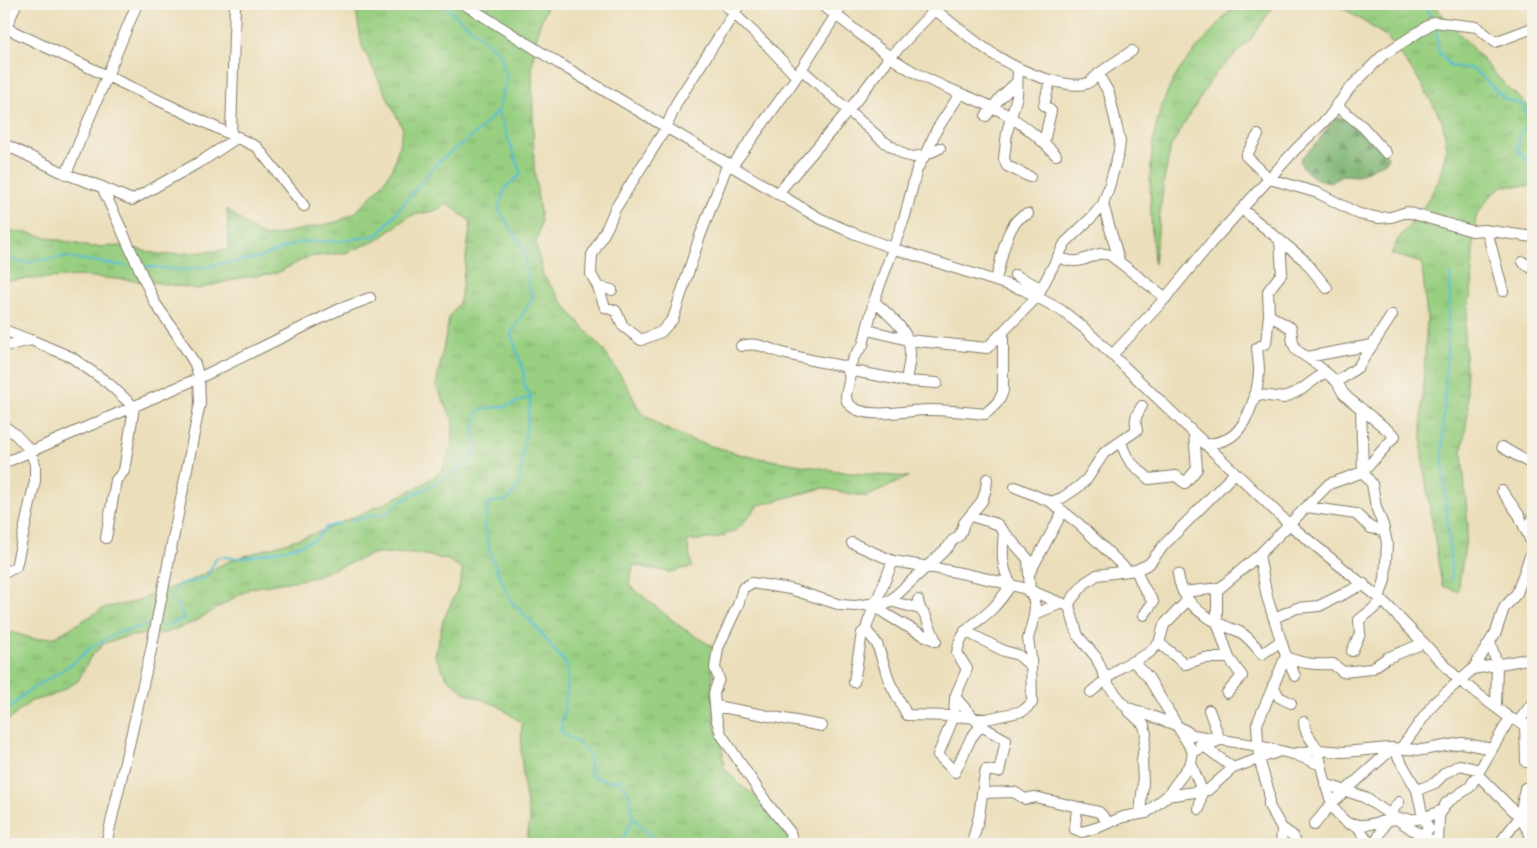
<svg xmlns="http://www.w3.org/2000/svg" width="1537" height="848" font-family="'Shantell Sans',sans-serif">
	<defs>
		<pattern id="grass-tufts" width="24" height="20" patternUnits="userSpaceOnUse" patternTransform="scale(1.25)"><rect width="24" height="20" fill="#98cf81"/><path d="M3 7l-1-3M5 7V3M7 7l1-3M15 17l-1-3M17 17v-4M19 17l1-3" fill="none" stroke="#82b16f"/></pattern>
		<pattern id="forest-firs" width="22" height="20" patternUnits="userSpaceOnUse" patternTransform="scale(1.25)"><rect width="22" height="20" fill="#7ab26f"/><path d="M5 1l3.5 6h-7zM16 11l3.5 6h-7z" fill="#63905a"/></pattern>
	</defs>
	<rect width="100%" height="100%" fill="#f7f3e8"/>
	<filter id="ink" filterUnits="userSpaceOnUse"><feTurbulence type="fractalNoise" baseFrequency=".02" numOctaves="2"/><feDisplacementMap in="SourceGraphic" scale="10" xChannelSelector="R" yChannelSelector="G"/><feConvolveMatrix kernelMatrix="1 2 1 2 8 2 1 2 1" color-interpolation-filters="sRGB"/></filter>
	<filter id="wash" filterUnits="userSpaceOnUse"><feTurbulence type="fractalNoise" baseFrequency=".0096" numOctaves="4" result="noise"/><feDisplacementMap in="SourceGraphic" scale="20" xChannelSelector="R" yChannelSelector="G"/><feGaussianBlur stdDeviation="1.12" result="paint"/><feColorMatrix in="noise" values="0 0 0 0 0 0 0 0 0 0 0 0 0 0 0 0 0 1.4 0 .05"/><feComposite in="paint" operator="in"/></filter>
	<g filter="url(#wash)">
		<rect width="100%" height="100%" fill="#ebdeba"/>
		<path fill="url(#grass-tufts)" stroke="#5a764e" d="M 355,4 L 548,4 L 538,29 L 532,66 L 534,167 L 541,222 L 536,245 L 543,275 L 568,310 L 603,350 L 625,382 L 641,413 L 662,427 L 691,440 L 746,456 L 850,473 L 908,477 L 866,497 L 823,488 L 759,505 L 737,530 L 718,538 L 687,541 L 692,567 L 669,572 L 633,565 L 629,585 L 681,627 L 716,649 L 713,668 L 712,689 L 716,730 L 722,745 L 724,768 L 740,785 L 757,797 L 794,844 L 526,844 L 530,821 L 524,787 L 521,751 L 522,723 L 497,705 L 467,694 L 447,678 L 435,656 L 443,621 L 459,586 L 463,569 L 448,560 L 421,554 L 375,553 L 311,578 L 251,588 L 192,623 L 165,633 L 129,636 L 105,643 L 91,656 L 78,681 L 52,696 L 31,701 L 9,720 L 4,727 L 4,630 L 34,639 L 55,637 L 106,607 L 130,603 L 194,579 L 229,561 L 319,532 L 388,502 L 423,484 L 442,471 L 452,445 L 453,420 L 436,386 L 449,318 L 460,301 L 471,222 L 448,204 L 434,211 L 409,216 L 378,240 L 345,253 L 308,257 L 277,273 L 240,278 L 198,289 L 152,282 L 81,276 L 13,280 L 4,282 L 4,231 L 29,233 L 90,247 L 124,246 L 162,255 L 229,250 L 227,209 L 249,227 L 266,237 L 337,222 L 355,213 L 381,186 L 393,168 L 403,129 L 362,46 Z
			M 1235,4 L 1275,4 L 1251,39 L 1214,75 L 1171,146 L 1164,180 L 1154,264 C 1150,198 1141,126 1181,68 C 1198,45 1218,26 1235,4 Z
			M 1337,4 L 1433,4 L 1506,86 L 1533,110 L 1533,186 L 1503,186 L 1489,197 L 1476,217 L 1473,245 L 1472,285 L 1464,334 L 1468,412 L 1462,452 L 1468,526 L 1458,591 L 1442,586 L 1422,456 L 1422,409 L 1427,319 L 1422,263 L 1391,254 L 1398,239 L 1419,215 L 1438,182 L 1447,148 L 1442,120 L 1417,77 L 1387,37 Z"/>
		<path fill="url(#forest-firs)" stroke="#4b6746" d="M 1338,117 L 1352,120 L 1388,156 L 1387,161 L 1358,176 L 1343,175 C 1328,190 1308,177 1300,162 L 1301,158 L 1319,140 L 1330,124 Z"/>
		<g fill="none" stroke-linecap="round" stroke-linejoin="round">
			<path stroke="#57bed5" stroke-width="2" d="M 442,4 L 500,53 L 507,78 L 498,111 L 521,174 L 506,187 L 498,208 L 524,250 L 528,284 L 533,297 L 511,334 L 524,372 L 524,385 L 531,397 L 524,443 L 519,485 L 507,501 L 489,502 L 484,526 L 492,559 L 511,601 L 535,626 L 567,665 L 568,683 L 561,732 C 583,746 592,747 590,775 L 606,781 L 620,780 L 629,793 L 633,818 L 658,844
				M 1423,4 L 1432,19
				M 1435,25 L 1439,53 L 1451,66 L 1473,69 L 1505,99 L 1523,105 L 1529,122 L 1519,137 L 1518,150 L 1533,167
				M 4,260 C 11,258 15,258 21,263 L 65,257 L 126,266
				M 143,266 L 183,270 L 258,258 L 300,242 L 342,241 L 378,235 L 438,162 L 480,130 L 497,111
				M 1451,274 L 1442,450 L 1452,581
				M 352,520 L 387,513 L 401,501 L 433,485 L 467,463 L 477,447 L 473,430 L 479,410 L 506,406 L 531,397
				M 162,627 L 185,618 L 171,596 L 179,584 L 206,578 L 217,557 L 244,558 L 295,547 L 316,539 L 326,527 L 341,523
				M 4,714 L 24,694 L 72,664 L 90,648 L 116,633 L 148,625
				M 620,844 L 633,818"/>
		</g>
	</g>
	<g filter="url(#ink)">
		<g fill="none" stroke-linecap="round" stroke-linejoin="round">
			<defs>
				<path id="minor" d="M 464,4 L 558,63 L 819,218 L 853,233 L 892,248 L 1024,290 L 1061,310 L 1084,328 L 1290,525 L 1383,601 L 1459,680 L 1510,718 L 1533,728
					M 724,4 L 769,47 L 796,76
					M 820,4 C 851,24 877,51 909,69 C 935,85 964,94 992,107 C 1016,118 1038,136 1056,155
					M 928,4 C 968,36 1006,71 1058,82 C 1067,84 1075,86 1085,84 C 1092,82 1094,77 1100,73 C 1110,65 1121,58 1132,51
					M 4,27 L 257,147 L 304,206
					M 4,33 L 16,4
					M 1018,68 L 1017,96 L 1007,132 L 1004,159 L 1007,166 L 1030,177
					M 801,69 L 883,141 L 905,155 L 913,157 L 925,155 L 940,148
					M 1336,105 L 1363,127 L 1386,153
					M 986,116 L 1000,98 L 1016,83
					M 231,133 L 235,4
					M 1258,135 L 1246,156 L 1270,179 L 1318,193 L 1359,214 L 1379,218 L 1391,217 L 1407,212 L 1472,231 L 1484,230 L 1533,237
					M 1044,142 L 1051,111 L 1044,105 L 1050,81
					M 4,144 L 66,174 L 102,187 L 155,303 L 176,333 L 195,364 L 199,378 L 200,403 L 151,650 L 106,844
					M 732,166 L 793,82 L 843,4
					M 66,174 L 137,4
					M 102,187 L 132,200 L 205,159 L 238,137
					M 777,194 L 849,110 L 890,57 L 940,4
					M 1103,204 L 1119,260
					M 1242,209 L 1304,260 L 1327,288
					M 1487,231 L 1503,291
					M 1058,257 C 1065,260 1074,263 1082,260 C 1093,257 1099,251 1110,255 L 1166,298
					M 1523,262 L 1533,269
					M 1015,275 L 1041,288
					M 996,280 C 1001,262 1006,218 1028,214
					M 598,287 L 605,307 L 616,311 L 623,326 L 641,340 L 661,332 L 673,319 L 699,239 L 728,163
					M 612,290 L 598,287 L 591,274 L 592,255 L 608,226 L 615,209 L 666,128 L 677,102 L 740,4
					M 874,301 C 889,316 911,330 910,354 C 910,363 907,372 906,381
					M 1269,315 L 1291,328 L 1293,343 L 1296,350 L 1311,360 L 1337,382 L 1343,393 L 1349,399 L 1395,436 L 1363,472 L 1329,484 L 1259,555 L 1267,597 L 1286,656 L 1257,724 L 1259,759 L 1269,792 L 1269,806 L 1282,828 L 1292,835 L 1297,844
					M 4,330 L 30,340
					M 868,330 L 908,340 L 987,348 L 1037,297 L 1065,243 L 1093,216 L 1103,204 L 1109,187 L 1119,151 L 1120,141 L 1109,93 L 1098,74
					M 4,346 L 31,340 L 71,357 L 108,383 L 134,407 L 124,471 L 116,480 L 106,538
					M 741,346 C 758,341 770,350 786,354 C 805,359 824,363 843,366 C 859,378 839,393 849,404 C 864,421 907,410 928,410 C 947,410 966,412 985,414 C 994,406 1000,402 1003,391 L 1003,332
					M 1112,355 L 1162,302 L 1210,244 L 1296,149 L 1329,117 L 1349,89 L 1383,55 L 1434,22 L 1477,27 L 1495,42 L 1533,28
					M 1307,357 L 1372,345
					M 1337,382 L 1358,367 L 1392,315
					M 937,383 L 906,381 L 848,370 L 854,357 L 863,345 L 874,301 L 905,216 L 917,169 L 925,155 L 937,129 L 960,94
					M 1254,394 L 1284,398 L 1302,389 L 1325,372
					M 1361,408 L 1363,472 L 1372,484 L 1376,507 L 1383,525 L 1387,543 L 1385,580 L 1379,598
					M 4,426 L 15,434 L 30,450 L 35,464 L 35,481 L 16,567 L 4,573
					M 1121,442 C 1128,464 1133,464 1149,479 L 1176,476 L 1185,483 L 1197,469 L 1194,433
					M 1206,445 C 1213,443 1222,442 1229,438 C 1247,428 1258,392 1259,372 C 1259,364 1258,356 1257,348 L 1266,343 L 1269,315 L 1268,291 L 1282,273 L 1280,240
					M 1502,447 L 1533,465
					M 4,463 L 199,378 L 340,309 L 370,298
					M 1235,473 L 1164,545 L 1149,564 L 1136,570 L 1097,575 L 1085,583 L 1071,600 L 1069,606 L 1078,636 L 1096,657 L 1109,686 L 1126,707 L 1176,725 L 1193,735 L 1259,746 L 1293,754 L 1318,750 L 1344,752 L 1389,748 L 1422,750 L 1462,743 L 1492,749 L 1510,718
					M 1015,487 L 1051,502 L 1079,524 L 1128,571
					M 1502,491 L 1519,515 L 1533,546
					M 1051,502 L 1062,498 L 1077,488 L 1087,479 L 1104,453 L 1137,430 C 1134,420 1136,415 1142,406
					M 1307,507 L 1356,514 L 1371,528 L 1384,530
					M 971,516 L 997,524 L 1028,559 L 1030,591
					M 1004,532 C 1002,553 1001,566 1011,585 C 1005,593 1000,601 993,608 C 977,625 961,626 957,653 L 967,669 L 955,697 L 954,716 L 986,719 L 971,738 L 955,772 L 938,755 L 954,716 L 907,715 L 890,683 L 877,644 L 866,630 L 868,622 L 893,561 C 938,568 982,576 1026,589 C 1040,594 1054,601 1069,606
					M 1530,538 L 1531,523 L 1533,517
					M 852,543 L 893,561
					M 1136,570 L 1143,586 L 1153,602 L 1144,615
					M 1029,574 L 1063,511
					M 1178,574 C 1181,601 1201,616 1225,626 C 1231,629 1238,630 1243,634 C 1250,639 1256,647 1262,654 L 1281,641
					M 1217,588 L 1217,622 L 1229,658 L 1242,676 L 1227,693
					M 1183,592 L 1220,588 L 1259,555
					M 887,604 L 890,601 L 920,609
					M 874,606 C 894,620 914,631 936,641 L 925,615 L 920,609 L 918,600
					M 1034,616 L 1042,611 L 1062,603
					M 1274,618 L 1297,608 L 1319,606 L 1364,584
					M 965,631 L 1004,651 L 1018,655 L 1031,666
					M 1490,642 L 1497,664 L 1496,707
					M 1159,643 L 1185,664 L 1204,658 L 1229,658
					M 1352,651 L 1360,634 L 1359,620 L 1383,601
					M 1286,656 C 1298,664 1319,665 1333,664 L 1343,672 L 1371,669 L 1387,658 L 1424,643
					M 1286,656 L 1295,676
					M 1133,661 L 1148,677 L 1193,752 L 1191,763 L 1167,796
					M 1473,669 L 1496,632 L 1504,608 L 1517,593 L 1530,556 L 1533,552
					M 854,682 L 862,633 L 866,630
					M 1273,685 L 1279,697 L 1291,703
					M 1091,692 L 1121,667 L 1149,653 L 1159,643 L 1164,625 L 1187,601
					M 955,697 L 981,726 L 1006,740 L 999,772 L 986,770 L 985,773 L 979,816 L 972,844
					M 716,706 L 822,726
					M 1128,710 L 1144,725 L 1146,734 L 1142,761 L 1143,783 L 1140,814
					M 986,719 L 1023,711 L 1032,703 L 1031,658 L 1028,639 L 1034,616 L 1035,606 L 1033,597 L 1027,590
					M 1519,721 L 1533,702
					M 1304,722 C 1304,735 1315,741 1318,752 C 1324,772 1328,819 1353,825 C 1367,827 1382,821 1395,819 C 1402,817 1410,820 1417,819 C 1426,818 1435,813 1443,810
					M 1525,724 L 1526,762
					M 1200,743 L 1233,768
					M 1193,752 L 1220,740 L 1209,710
					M 1398,752 L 1435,702 L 1473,669 L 1533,658
					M 1294,754 L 1321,765
					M 1191,763 L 1202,791 L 1199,809
					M 1477,774 L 1520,817
					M 1325,784 L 1364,797 L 1413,830 L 1438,844
					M 1525,788 L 1520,817 L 1530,834 L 1530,844
					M 1417,790 L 1435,783 L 1445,773 L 1460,765 L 1480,770
					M 982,793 L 1014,792 L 1025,799 L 1035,797 L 1099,812 L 1109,823
					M 1077,807 L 1075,829 L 1082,832 L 1099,827 L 1123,817 L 1146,813 L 1167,796 L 1208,790 L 1233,768 L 1280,751
					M 1356,824 L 1370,844
					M 1314,825 L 1332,803 L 1393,748 L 1417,790 L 1423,817 L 1429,829
					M 793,844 L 790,832 L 767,803 L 721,734 L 716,717 L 714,693 L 719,679 L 715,668 L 718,648 L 738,605 L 743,588 L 752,583 L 790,589 L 841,605 L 855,606 L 890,601 L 948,547 L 952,541 L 960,535 L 964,523 L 982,501 L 986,489 L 987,479
					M 1281,844 L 1282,828
					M 1375,844 L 1390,814 L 1399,802
					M 1410,844 L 1426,831
					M 1438,844 L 1439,816 L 1446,803 L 1470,787 L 1492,749
					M 1499,844 L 1520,817 L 1533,805"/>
			</defs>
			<use href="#minor" stroke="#847d6b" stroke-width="12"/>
			<use href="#minor" stroke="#fff" stroke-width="10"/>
		</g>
	</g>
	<rect width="1537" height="848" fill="none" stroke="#f7f3e8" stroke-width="20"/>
</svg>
